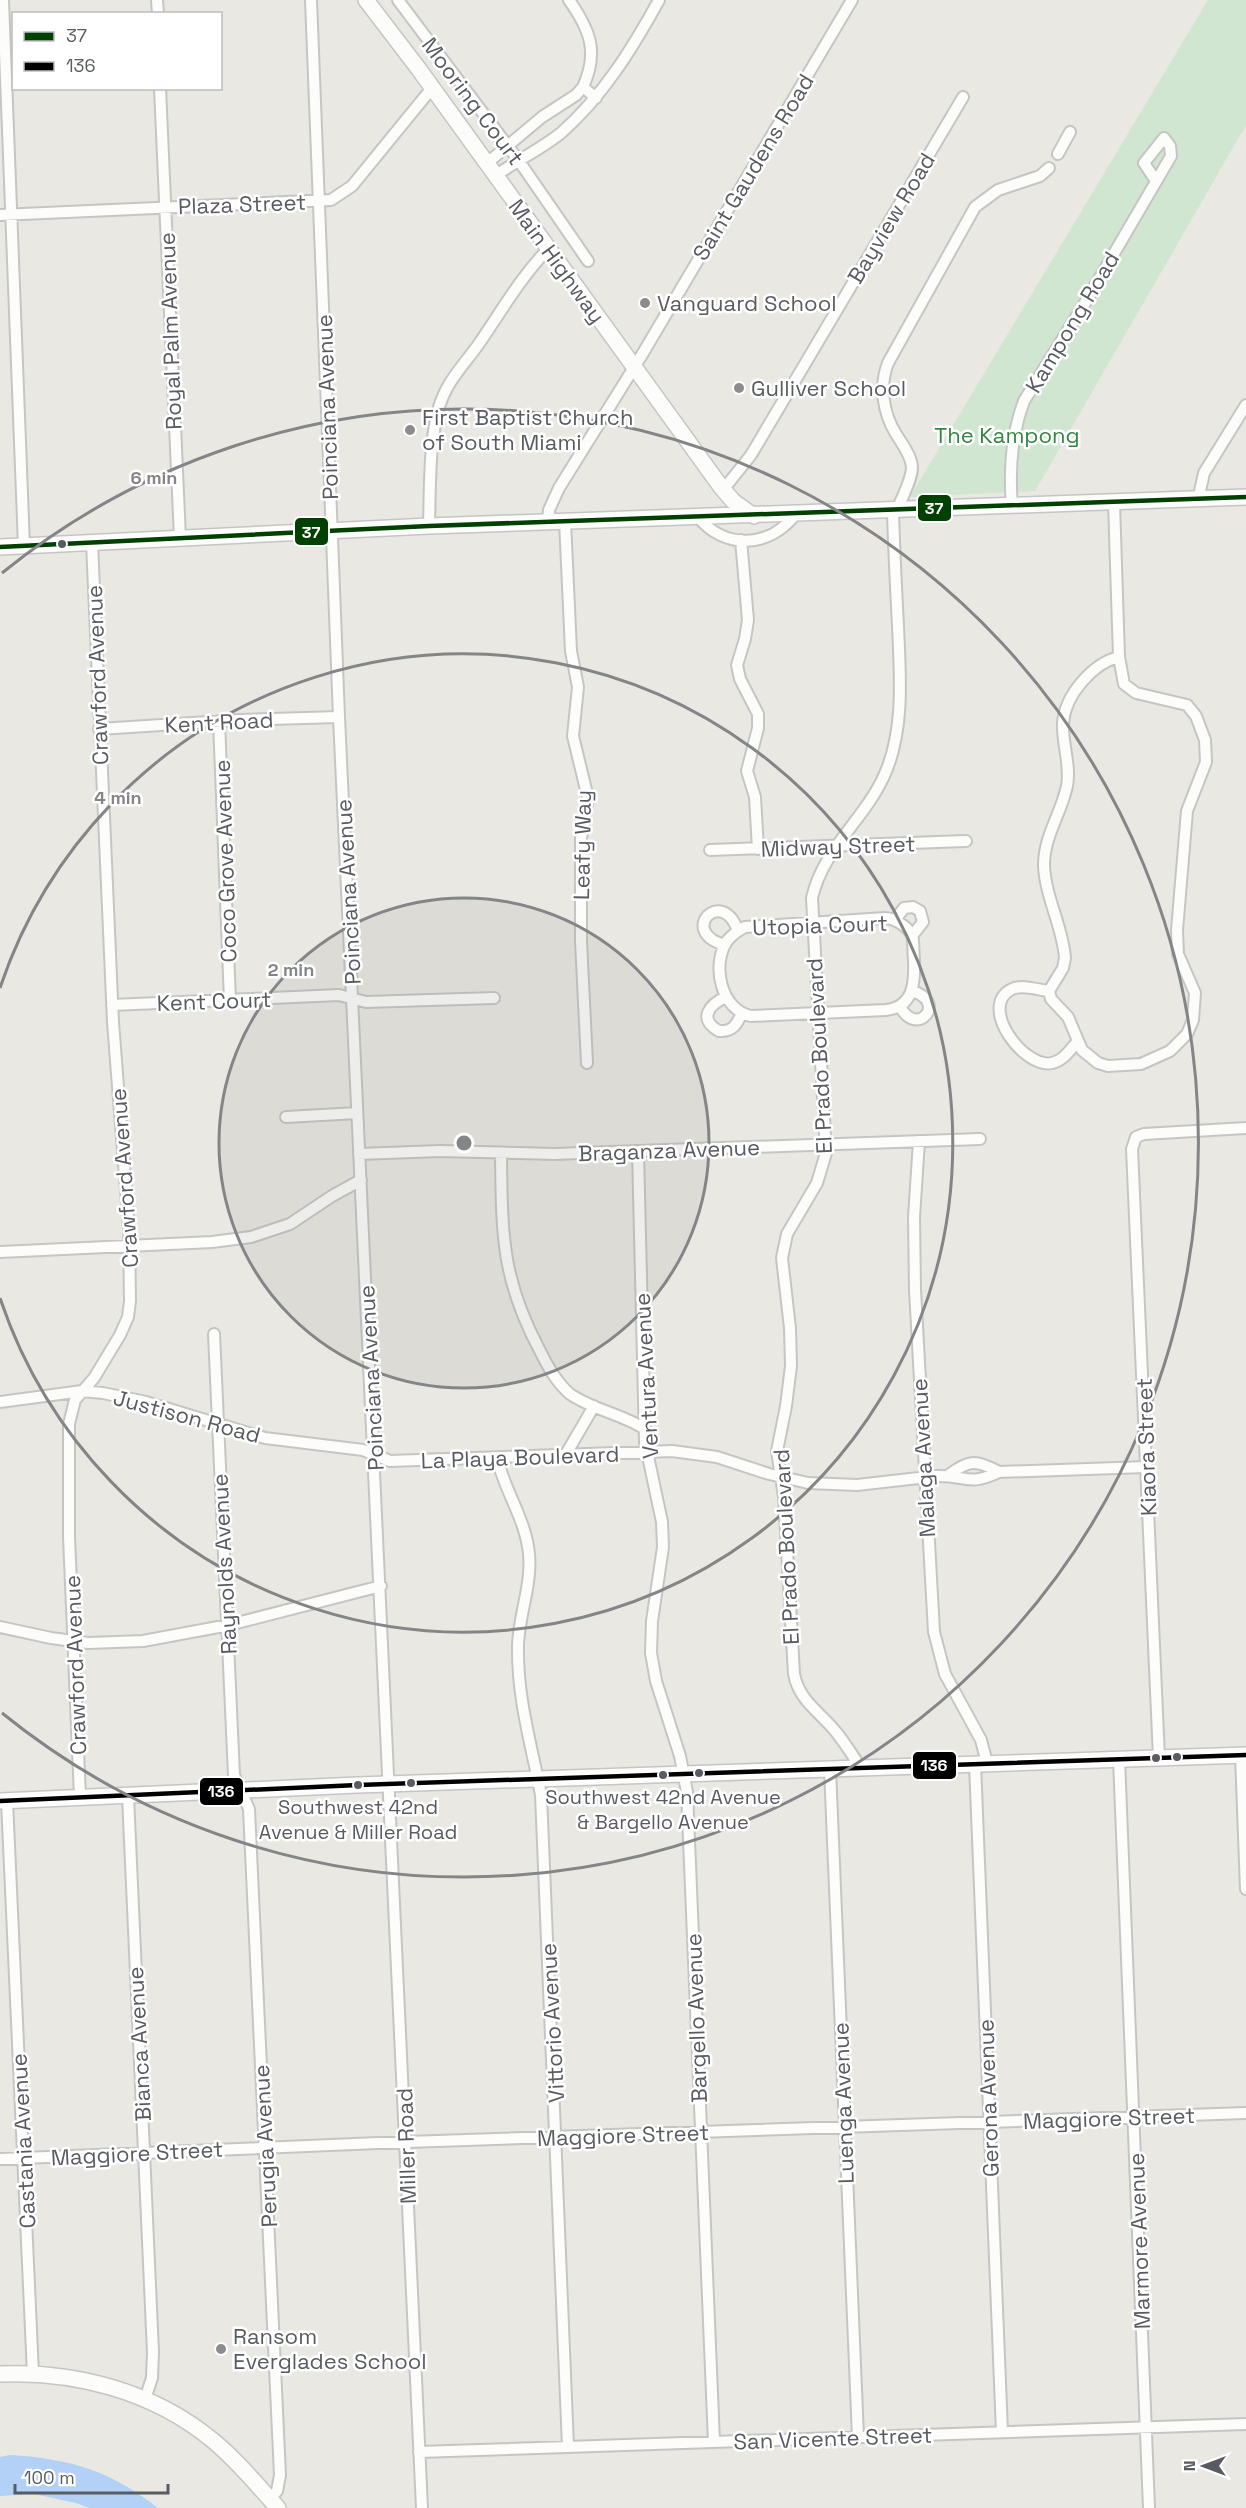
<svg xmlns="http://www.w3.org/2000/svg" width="1246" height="2508" font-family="'Space Grotesk',sans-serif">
	<rect width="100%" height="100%" fill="#e9e8e2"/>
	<path fill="#d0e6d0" d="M 1208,0 L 1246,0 L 1246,125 L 1035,491 L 910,497 Z"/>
	<path fill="#b3d0f6" d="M 10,2455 C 71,2459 109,2470 158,2508 L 89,2508 L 76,2503 L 34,2494 L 0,2496 L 0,2457 Z"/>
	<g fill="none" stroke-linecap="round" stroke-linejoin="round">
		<defs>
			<path id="street" d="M 3,0 L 24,546
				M 157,0 L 158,14
				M 311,0 L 339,717 L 422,2508
				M 398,0 L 519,161 L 588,261
				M 569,0 C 590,30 599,52 583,87 L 596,98
				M 160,88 L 180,538
				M 1058,154 L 1070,132
				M 486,164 L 542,117 L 576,95 L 583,87
				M 495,176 C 516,161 541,149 561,133 C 603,96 632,49 659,0
				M 0,215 L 331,200 L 352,186 L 432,88
				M 723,490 L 751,455 L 963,97
				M 1198,500 L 1204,473 L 1246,405
				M 1012,507 C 1009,470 1011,435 1024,401 L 1088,298 L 1171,156 L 1170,146 L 1164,138 L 1144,163 L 1156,181
				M 897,511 C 901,498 912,481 912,467 C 911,455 902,444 896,434 C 883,413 879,386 888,363 L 975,207 L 998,190 L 1040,176 L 1049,168
				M 698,517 C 725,550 769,548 795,515
				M 565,521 L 571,651 L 578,687 L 573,736 L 588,798 L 581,838 L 581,941 L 587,1063
				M 548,522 L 549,510 L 559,488 L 643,353 L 852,0
				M 429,526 C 430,489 429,442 439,407 C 447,381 463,366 478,345 C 501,312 520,278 548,249
				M 741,540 L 748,620 L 745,639 L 737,665 L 740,679 L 758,714 L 758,728 L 747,771 L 755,797 L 758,849
				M 219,721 L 230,1001
				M 99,729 L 240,720 L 339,717
				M 710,850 L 966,841
				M 885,918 C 894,918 907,926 912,935 C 914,942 913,952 914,959 C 915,982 914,1007 886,1010 L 751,1016 C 721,1010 711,965 727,941 C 732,935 739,930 745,927 Z
				M 895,920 L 904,908 L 913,907 L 920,911 L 923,922 L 912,936
				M 725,945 C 677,932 722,885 738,931
				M 1049,991 L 1051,999 L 1068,1017 L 1082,1050 L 1098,1063 L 1108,1066 L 1141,1064 L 1170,1051 L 1187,1034 L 1193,1020 L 1195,993 L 1178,954 L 1177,930 L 1187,811 L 1206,762 L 1205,740 L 1196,716 L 1187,705 L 1136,693 L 1124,684 L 1119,657 L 1114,503
				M 1049,991 L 1063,968 L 1065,958 C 1063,927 1045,897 1044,865 C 1044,836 1061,814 1067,786 C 1071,765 1062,744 1063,723 C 1065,695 1093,663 1119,657
				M 1049,991 C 1038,990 1023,984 1012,989 C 977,1006 1024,1069 1052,1063 C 1063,1061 1070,1050 1077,1042
				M 726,997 C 710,1004 697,1019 719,1031 C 733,1032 737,1024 742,1013
				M 112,1005 L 339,995 L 366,1002 L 494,998
				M 900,1006 C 916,1039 949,1002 912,991
				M 286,1117 L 357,1113
				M 919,1141 L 914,1217 L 915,1290 L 934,1632 L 945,1674 L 981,1740 L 987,1763
				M 638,1152 L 645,1442 L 662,1522 L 663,1547 L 652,1621 L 651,1653 L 656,1681 L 680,1756 L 687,1792 L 714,2442
				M 359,1154 L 440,1151 L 554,1154 L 980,1139
				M 501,1154 C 502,1233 501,1277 539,1349 C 547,1365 556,1382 570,1394 C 593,1410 622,1414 645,1429
				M 0,1252 L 212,1242 L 251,1237 L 290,1224 L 332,1196 L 361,1180
				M 214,1334 L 234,1775 L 249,1809 L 280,2475 L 277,2491 L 270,2499
				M 0,1402 L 82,1391 L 103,1393 L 146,1402 L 265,1438 L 363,1450 L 390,1461 L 672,1451 L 717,1457 L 769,1474 L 808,1483 L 857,1485 L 936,1476 C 967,1475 967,1487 999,1472 C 977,1460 969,1459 949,1475
				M 566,1454 L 594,1406
				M 497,1458 C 505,1492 526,1520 529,1554 C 532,1585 519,1614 518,1645 C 517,1698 531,1743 541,1795 L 568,2447
				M 999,1472 L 1146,1467
				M 0,1627 L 51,1638 L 88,1643 L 143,1641 L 229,1625 L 381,1586
				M 1241,1755 L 1246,1889
				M 1159,1758 L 1132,1149 L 1136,1137 L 1144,1134 L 1246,1128
				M 1119,1759 L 1149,2508
				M 975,1764 L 1002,2432
				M 861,1768 C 853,1756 845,1743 836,1732 C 820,1712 799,1701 794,1674 L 784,1497 L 777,1451 L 786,1406 L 791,1366 L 790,1328 L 782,1258 L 787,1234 L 817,1183 L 826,1153 L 812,898 C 823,849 864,820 884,776 C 905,730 900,675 898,626 C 896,588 894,550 893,511
				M 830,1769 L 858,2437
				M 128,1796 L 153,2352 L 152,2378 L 145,2399
				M 80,1797 L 69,1537 L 69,1424 L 75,1400 L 94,1378 L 120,1335 L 128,1317 L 130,1301 L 129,1229 L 113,1022 L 92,543
				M 7,1801 L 33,2374
				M 0,2159 L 378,2143 L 1246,2113
				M 419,2452 L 1246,2424"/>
			<path id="secondary" d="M 366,0 L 418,68 L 721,487 L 733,501 L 754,516
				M 0,547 L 429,526 L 1246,497
				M 0,1801 L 358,1785 L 1246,1755
				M 0,2374 C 75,2371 152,2391 211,2439 C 236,2459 256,2484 278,2508"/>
		</defs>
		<use href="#street" stroke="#c5c6c4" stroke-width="14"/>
		<use href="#secondary" stroke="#c5c5c5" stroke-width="18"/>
		<use href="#street" stroke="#fcfcfb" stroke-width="10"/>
		<use href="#secondary" stroke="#fcfcfb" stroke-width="15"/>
		<defs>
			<path id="bus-1" d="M 0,547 L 429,526 L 1246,497"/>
			<path id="bus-2" d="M 0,1801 L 358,1785 L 1246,1755"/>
		</defs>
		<use href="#bus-1" stroke="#fff" stroke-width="9"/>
		<use href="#bus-2" stroke="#fff" stroke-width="9"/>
		<use href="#bus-1" stroke="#004000" stroke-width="4.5"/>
		<use href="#bus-2" stroke="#000" stroke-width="4.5"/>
	</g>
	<circle cx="464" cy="1143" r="245" fill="#838587" fill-opacity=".12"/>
	<g fill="none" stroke="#838587" stroke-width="3">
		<circle cx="464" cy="1143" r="245"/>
		<path d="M0 988A489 489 0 1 1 0 1298"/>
		<path d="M2 573A734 734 0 1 1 2 1713"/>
	</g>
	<g fill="#8b8c8e" stroke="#fff" stroke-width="2">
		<circle cx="645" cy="303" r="6"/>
		<circle cx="739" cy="388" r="6"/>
		<circle cx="410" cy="430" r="6"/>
		<circle cx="221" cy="2349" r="6"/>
	</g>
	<g fill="#585b61" stroke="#fff" stroke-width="2">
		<circle cx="62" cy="544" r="5"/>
		<circle cx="1177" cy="1757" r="5"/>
		<circle cx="1156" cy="1758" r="5"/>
		<circle cx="699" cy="1773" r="5"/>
		<circle cx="663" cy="1775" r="5"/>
		<circle cx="411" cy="1783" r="5"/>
		<circle cx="358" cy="1785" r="5"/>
	</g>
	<g text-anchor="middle" stroke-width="5" stroke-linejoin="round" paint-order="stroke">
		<g font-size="20" fill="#585b61" stroke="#fff">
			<text x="663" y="1804">Southwest 42nd Avenue<tspan x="663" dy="25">&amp; Bargello Avenue</tspan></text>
			<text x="358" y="1814">Southwest 42nd<tspan x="358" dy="25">Avenue &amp; Miller Road</tspan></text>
		</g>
		<g font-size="22" fill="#585b61" stroke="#fff">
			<text transform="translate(473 101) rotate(53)" y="8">Mooring Court</text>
			<text transform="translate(753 167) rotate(-59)" y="8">Saint Gaudens Road</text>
			<text transform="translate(242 204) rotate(-2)" y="8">Plaza Street</text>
			<text transform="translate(891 218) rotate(-59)" y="8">Bayview Road</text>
			<text transform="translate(557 261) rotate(54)" y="8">Main Highway</text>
			<text transform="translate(1072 322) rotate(-59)" y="8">Kampong Road</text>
			<text transform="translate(170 331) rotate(-92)" y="8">Royal Palm Avenue</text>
			<text transform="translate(327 407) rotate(-92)" y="8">Poinciana Avenue</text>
			<text transform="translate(97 675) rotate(-92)" y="8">Crawford Avenue</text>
			<text transform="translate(219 722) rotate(-3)" y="8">Kent Road</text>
			<text transform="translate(582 845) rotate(-89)" y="8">Leafy Way</text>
			<text transform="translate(838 846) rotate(-2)" y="8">Midway Street</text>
			<text transform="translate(225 861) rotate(-92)" y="8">Coco Grove Avenue</text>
			<text transform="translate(348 892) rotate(-93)" y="8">Poinciana Avenue</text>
			<text transform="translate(820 925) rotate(-2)" y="8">Utopia Court</text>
			<text transform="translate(214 1001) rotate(-2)" y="8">Kent Court</text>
			<text transform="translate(819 1056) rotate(-93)" y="8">El Prado Boulevard</text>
			<text transform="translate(669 1150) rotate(-2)" y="8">Braganza Avenue</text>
			<text transform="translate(124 1178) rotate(-94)" y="8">Crawford Avenue</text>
			<text transform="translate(646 1376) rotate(-93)" y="8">Ventura Avenue</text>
			<text transform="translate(371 1378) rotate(-93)" y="8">Poinciana Avenue</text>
			<text transform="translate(187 1416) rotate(15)" y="8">Justison Road</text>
			<text transform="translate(1146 1447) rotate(-92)" y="8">Kiaora Street</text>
			<text transform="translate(520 1457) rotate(-2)" y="8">La Playa Boulevard</text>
			<text transform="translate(923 1458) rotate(-93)" y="8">Malaga Avenue</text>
			<text transform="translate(786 1547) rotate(-93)" y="8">El Prado Boulevard</text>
			<text transform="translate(224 1564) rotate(-93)" y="8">Raynolds Avenue</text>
			<text transform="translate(75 1665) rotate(-92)" y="8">Crawford Avenue</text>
			<text transform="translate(696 2018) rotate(-92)" y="8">Bargello Avenue</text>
			<text transform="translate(552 2023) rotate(-93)" y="8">Vittorio Avenue</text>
			<text transform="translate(139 2044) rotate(-93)" y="8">Bianca Avenue</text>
			<text transform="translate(988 2098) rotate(-92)" y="8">Gerona Avenue</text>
			<text transform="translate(843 2103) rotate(-92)" y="8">Luenga Avenue</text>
			<text transform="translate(1109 2118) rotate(-2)" y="8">Maggiore Street</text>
			<text transform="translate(623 2135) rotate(-2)" y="8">Maggiore Street</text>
			<text transform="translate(23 2141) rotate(-93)" y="8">Castania Avenue</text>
			<text transform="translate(265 2146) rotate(-93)" y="8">Perugia Avenue</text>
			<text transform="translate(406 2146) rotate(-92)" y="8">Miller Road</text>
			<text transform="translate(137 2153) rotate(-3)" y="8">Maggiore Street</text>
			<text transform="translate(1139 2241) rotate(-92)" y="8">Marmore Avenue</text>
			<text transform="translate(833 2438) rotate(-2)" y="8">San Vicente Street</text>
		</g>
		<g font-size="22" fill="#585b61" stroke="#fff" text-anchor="start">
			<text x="657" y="311">Vanguard School</text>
			<text x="751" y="396">Gulliver School</text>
			<text x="422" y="425">First Baptist Church<tspan x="422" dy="25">of South Miami</tspan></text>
			<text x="233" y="2344">Ransom<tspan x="233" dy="25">Everglades School</tspan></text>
		</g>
		<g font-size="22" fill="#338543" stroke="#fff">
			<text x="1007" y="443">The Kampong</text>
		</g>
	</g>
	<circle cx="464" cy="1143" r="9" fill="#838587" stroke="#fff" stroke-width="3"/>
	<g font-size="18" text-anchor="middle" font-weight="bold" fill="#838587" stroke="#fff" stroke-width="5" stroke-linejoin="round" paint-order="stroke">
		<text x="154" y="484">6 min</text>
		<text x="118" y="804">4 min</text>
		<text x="291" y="976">2 min</text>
	</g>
	<g stroke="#fff" stroke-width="2">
		<rect x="917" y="494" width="35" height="28" rx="6" fill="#004000"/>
		<rect x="294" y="517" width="35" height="29" rx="6" fill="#004000"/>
		<rect x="912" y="1751" width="45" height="29" rx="6" fill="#000"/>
		<rect x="199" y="1777" width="45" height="29" rx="6" fill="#000"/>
	</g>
	<g font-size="16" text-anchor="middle" font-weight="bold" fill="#fff">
		<text x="934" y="514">37</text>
		<text x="311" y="538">37</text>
		<text x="934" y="1771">136</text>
		<text x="221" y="1797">136</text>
	</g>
	<rect x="12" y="12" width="210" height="78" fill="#ffffff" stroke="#bcbdc0" stroke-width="1.5"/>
	<rect x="24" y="32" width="30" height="9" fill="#004000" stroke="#bcbdc0" stroke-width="1.5"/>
	<text x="66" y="42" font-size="18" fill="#585b61">37</text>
	<rect x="24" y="62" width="30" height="9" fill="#000000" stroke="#bcbdc0" stroke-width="1.5"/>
	<text x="66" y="72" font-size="18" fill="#585b61">136</text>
	<g transform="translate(1204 2466) rotate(270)" stroke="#ffffff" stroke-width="4.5" paint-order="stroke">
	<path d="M0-4.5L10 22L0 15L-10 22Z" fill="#585b61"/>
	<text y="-9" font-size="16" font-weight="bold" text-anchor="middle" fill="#585b61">N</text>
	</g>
	<path d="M15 2484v9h153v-9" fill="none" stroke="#585b61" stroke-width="3"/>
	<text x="24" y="2484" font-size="18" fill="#585b61" stroke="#ffffff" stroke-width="4.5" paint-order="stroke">100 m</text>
</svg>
